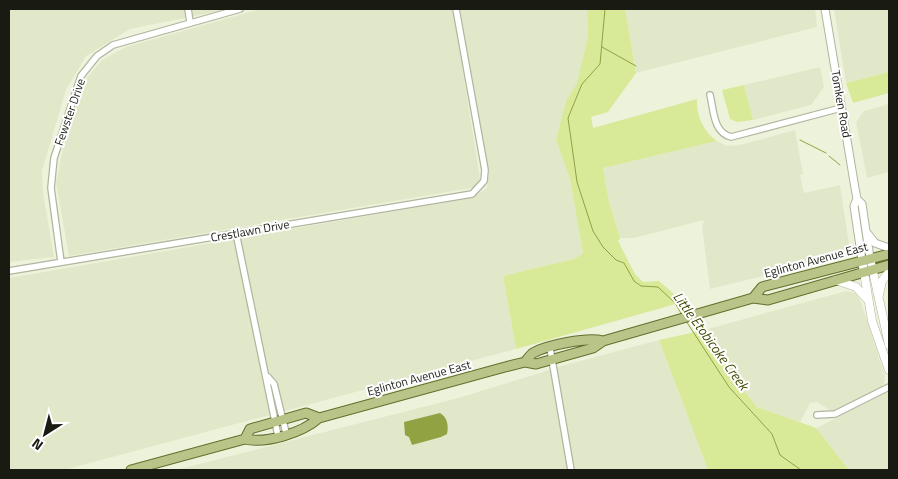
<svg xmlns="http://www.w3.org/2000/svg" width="898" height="479" font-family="'Titillium Web',sans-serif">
	<rect width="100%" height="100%" fill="#edf3db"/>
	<path fill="#e1e8c9" d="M 9,9 L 229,9 L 130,29 L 86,56 L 66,90 L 42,171 L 43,192 L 54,257 L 9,262 Z
		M 260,9 L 453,9 L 480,178 L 477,187 L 69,256 L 56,183 L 62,152 L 85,80 L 102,60 L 126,47 Z
		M 460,9 L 587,9 L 588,36 L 577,83 L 566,102 L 556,140 L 570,179 L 583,253 L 574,259 L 503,276 L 516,349 L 64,470 L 9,470 L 9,278 L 471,198 L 487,188 L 489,172 Z
		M 625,9 L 815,9 L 817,27 L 636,73 Z
		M 834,9 L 889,9 L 889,72 L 846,83 Z
		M 820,67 L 824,87 L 811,105 L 753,120 L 744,85 Z
		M 889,104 L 889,172 L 867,178 L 856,122 L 864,111 Z
		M 795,130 L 803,174 L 800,175 L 804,193 L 840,185 L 849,244 L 840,257 L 710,289 L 702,227 L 704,220 L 634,238 L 620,238 L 609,202 L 603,168 L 717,141 L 727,146 L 740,145 Z
		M 846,291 L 856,293 L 861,302 L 885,376 L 884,383 L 878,391 L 832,411 L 816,402 L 810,403 L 800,422 L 757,407 L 736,381 L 704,330 Z
		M 659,340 L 708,470 L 176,470 L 462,397 L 565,365 Z
		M 889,392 L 889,470 L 849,470 L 816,428 Z"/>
	<path fill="#d8e998" d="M 587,9 L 625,9 L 636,73 L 608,112 L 591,117 L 593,128 L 697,99 C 696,115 704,133 717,141 L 603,168 L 609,202 L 620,238 L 618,241 L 635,274 L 643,282 L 659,281 L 683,302 L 516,349 L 503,276 L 574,259 L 583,253 L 570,179 L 556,140 L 566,101 L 577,83 L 588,36 Z
		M 889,72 L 889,93 L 853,103 L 846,83 Z
		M 744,85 L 753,120 L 737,122 L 730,119 L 722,90 Z
		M 704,330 L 736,381 L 757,407 L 816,428 L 849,470 L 708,470 L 659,340 Z"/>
	<path fill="#90a242" d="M 440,413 C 447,417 449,425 447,434 L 441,437 L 412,445 L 409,437 L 405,435 L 404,422 Z"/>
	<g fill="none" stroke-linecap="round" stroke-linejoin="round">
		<path stroke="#90a242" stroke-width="1" d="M 605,9 L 600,64 L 582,84 L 568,118 L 577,182 L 593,231 L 603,247 L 616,260 L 624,263 L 634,281 L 641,286 L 658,287 L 675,303 L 682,315
			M 602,47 L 636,66
			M 800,140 L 826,153
			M 829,156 L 840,165
			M 686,321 L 729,387 L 772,434 L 780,455 L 801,470"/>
		<defs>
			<path id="minor" d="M 188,9 L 190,22
				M 710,95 C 714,111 713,132 731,137 L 841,108
				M 236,233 L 278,436
				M 61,262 L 51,188 L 54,158 L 81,76 L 97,56 L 113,45 L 240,9
				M 9,271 L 472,194 L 484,181 L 485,170 L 456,9
				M 550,348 L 571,470
				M 268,377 L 274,384 L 286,433
				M 817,415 L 835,414 L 889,387"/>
			<path id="tertiary" d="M 825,9 L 855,188 L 857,199 L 862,204 L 870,258
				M 857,199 L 854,206 L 862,260
				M 868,234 L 875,243 L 889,248"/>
			<path id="secondary" d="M 870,258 L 889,345
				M 862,260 L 872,321 L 889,370
				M 836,280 L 856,287 L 868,300
				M 879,295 L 882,281 L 889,272"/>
			<path id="primary" d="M 753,298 L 762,287 L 889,254
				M 525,362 C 527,360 530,355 533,353 C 547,345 587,337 603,341
				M 245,439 L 250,429 L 306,413 L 319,418
				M 131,470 L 245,439 C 266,444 302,433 319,418 L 505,367 L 525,362 L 536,364 L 593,348 L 603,341 L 753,298 L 768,300 L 889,265"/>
		</defs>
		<use href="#minor" stroke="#b0b69f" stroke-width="8"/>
		<use href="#tertiary" stroke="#b0b69f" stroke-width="9"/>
		<use href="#secondary" stroke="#b0b69f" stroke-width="9"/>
		<use href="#primary" stroke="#626f2c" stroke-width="11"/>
		<use href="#minor" stroke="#fff" stroke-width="5.5"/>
		<use href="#tertiary" stroke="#fff" stroke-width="7"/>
		<use href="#secondary" stroke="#fff" stroke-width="8"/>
		<use href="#primary" stroke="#b9c489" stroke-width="9"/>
	</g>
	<g text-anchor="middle" stroke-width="4" stroke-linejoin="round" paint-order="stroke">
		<g font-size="12" fill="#191b13" stroke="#fff">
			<text transform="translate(841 104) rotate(80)" y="4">Tomken Road</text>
			<text transform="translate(70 112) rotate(-71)" y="4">Fewster Drive</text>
			<text transform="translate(250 231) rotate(-10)" y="4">Crestlawn Drive</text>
			<text transform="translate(816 260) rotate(-15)" y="4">Eglinton Avenue East</text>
			<text transform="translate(419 378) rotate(-15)" y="4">Eglinton Avenue East</text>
		</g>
		<g font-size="14" font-style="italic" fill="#404a00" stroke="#fff">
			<text transform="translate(711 341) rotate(54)" y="5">Little Etobicoke Creek</text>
		</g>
	</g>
	<rect width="898" height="479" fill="none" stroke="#191b13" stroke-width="20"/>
	<g transform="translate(45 434) rotate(216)" stroke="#ffffff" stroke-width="4" paint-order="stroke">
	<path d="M0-4L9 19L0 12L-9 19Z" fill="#191b13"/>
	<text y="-8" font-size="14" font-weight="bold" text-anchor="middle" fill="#191b13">N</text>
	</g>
</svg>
